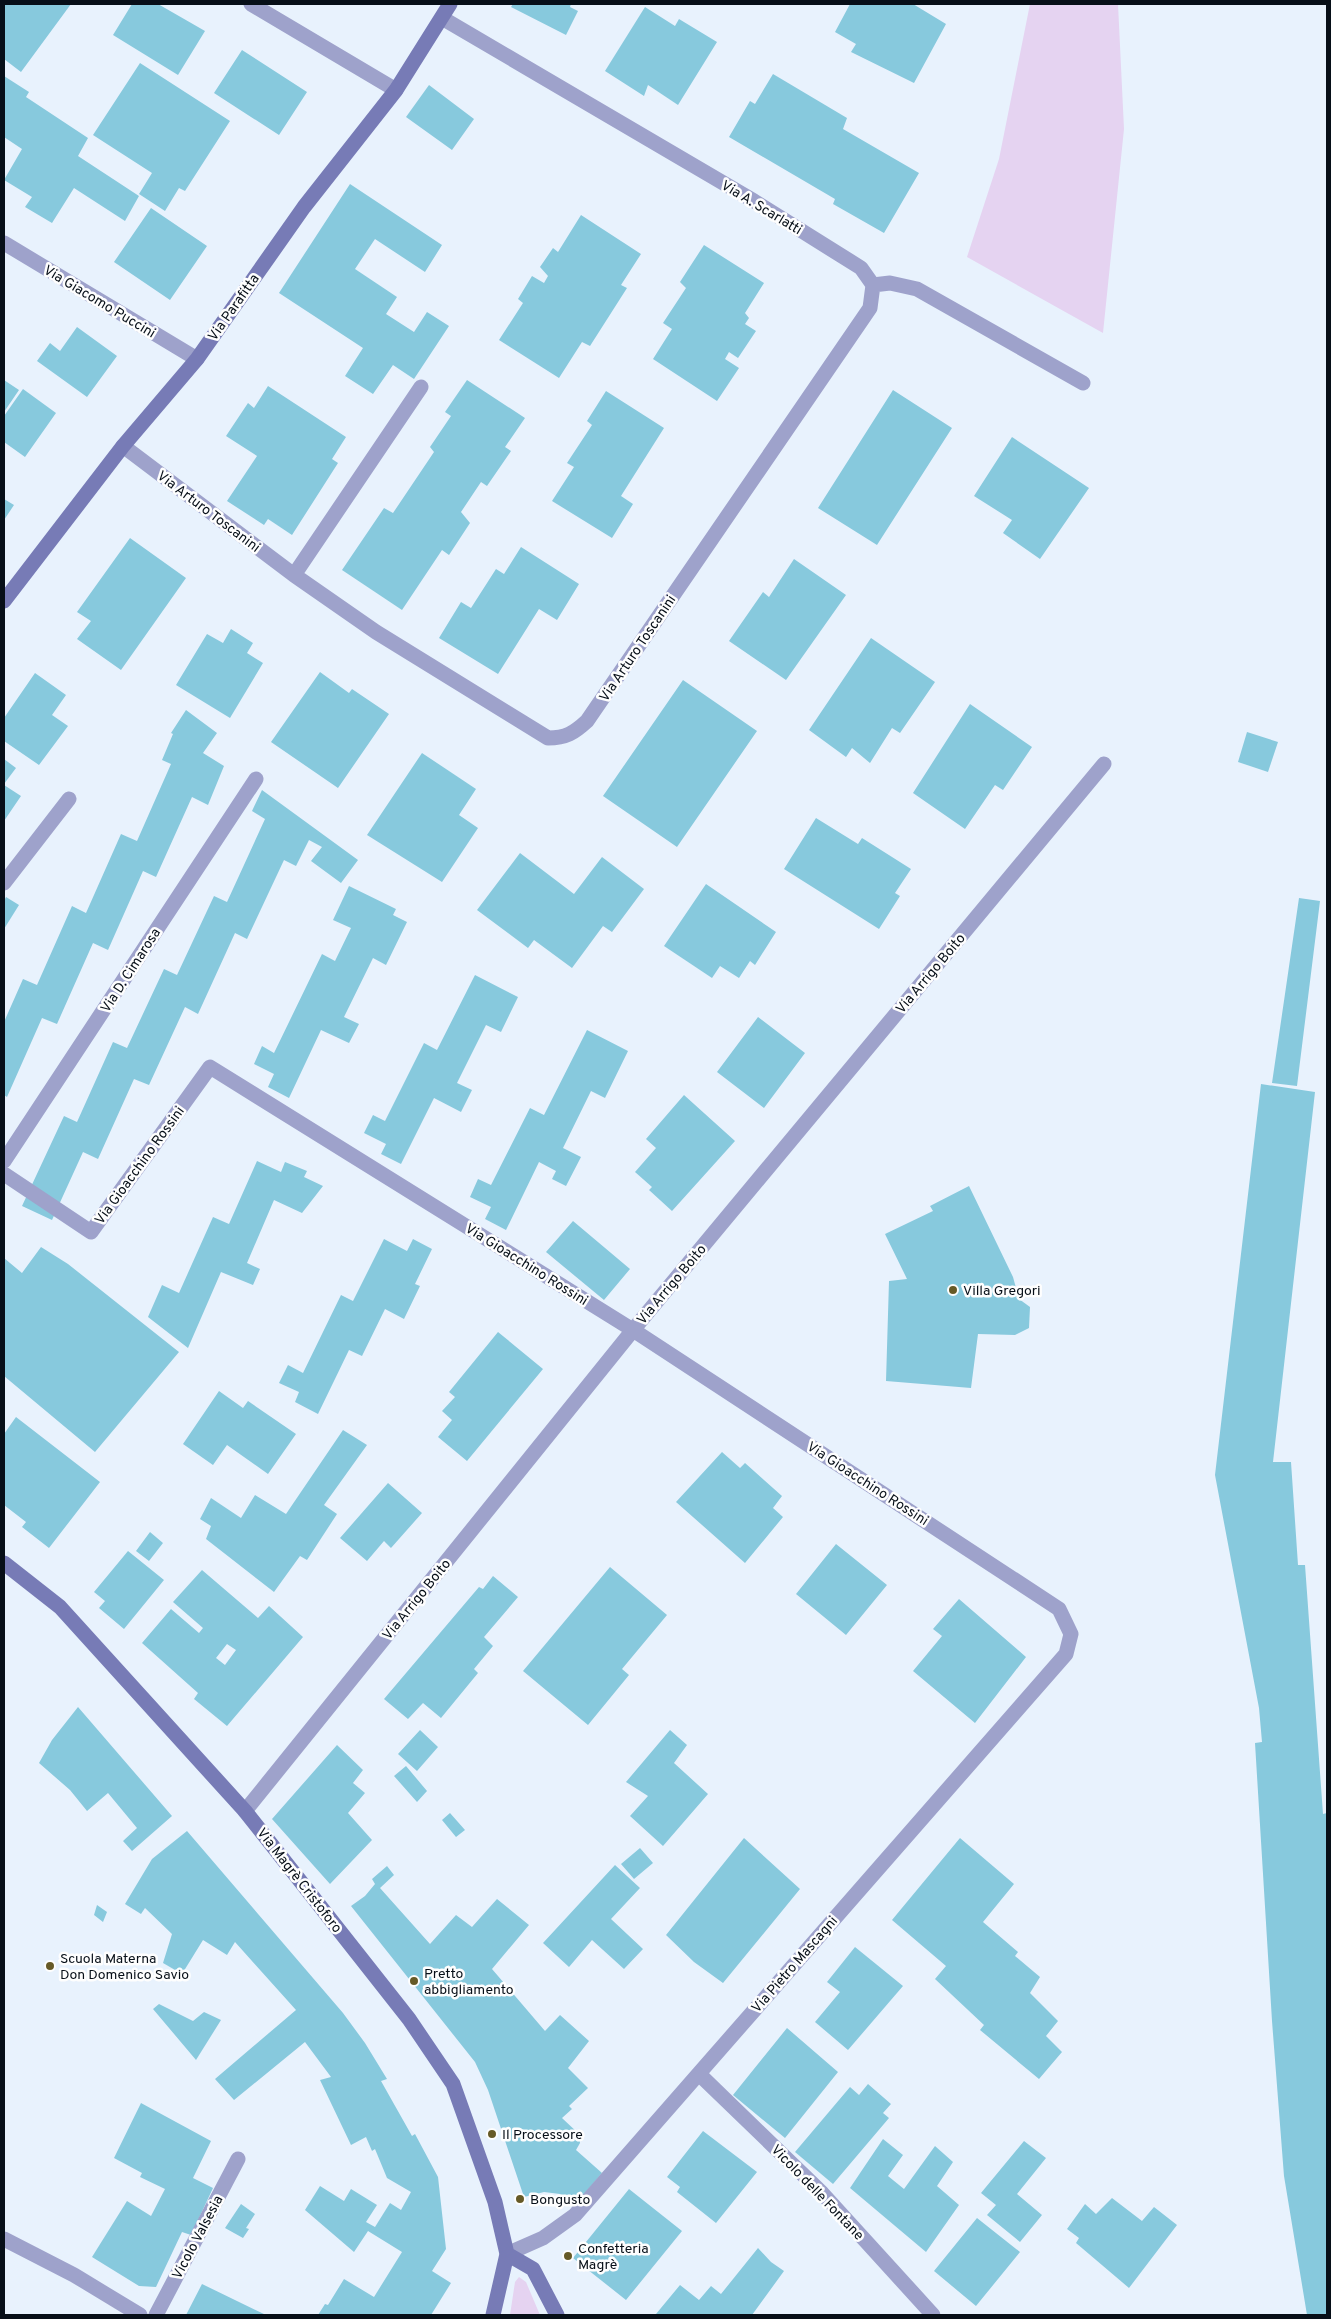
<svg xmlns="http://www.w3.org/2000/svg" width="1331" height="2319" font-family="Overpass,sans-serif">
	<rect width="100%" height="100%" fill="#e8f2fd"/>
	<path fill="#e5d3f1" d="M 1030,4 L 1118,4 L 1124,129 L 1103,333 L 967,257 L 999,159 Z
		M 519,2277 L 526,2282 L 540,2315 L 510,2315 L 515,2282 Z"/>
	<path fill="#87c9dd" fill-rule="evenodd" d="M 4,4 L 71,4 L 21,72 L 4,59 Z
		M 132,4 L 158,4 L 205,31 L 178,75 L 113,35 Z
		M 513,4 L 571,4 L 570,7 L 578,11 L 566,35 L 511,7 Z
		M 850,4 L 913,4 L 946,24 L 914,83 L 851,52 L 856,44 L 835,32 Z
		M 645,7 L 675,26 L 679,19 L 717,42 L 678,105 L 648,85 L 644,96 L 605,71 Z
		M 242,50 L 307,92 L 279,135 L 214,93 Z
		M 140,63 L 230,121 L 185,191 L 179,188 L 165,211 L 139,194 L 152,173 L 93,135 Z
		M 773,74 L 847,118 L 843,129 L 919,173 L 884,233 L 833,204 L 835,199 L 729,137 L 750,101 L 755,104 Z
		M 4,76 L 29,92 L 26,97 L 88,138 L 78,156 L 139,196 L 125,221 L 74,188 L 52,223 L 25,207 L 32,197 L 4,180 L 22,149 L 4,137 Z
		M 429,85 L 474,119 L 452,150 L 406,117 Z
		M 350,184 L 442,245 L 425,272 L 375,239 L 355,269 L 397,297 L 386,314 L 414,332 L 427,312 L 449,326 L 414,379 L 393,365 L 373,394 L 345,376 L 363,348 L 279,293 Z
		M 151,208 L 207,246 L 170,300 L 114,262 Z
		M 581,215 L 641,254 L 621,285 L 627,288 L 590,346 L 582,342 L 559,378 L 499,340 L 523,303 L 518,299 L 532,276 L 544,283 L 548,276 L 540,267 L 553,248 L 558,252 Z
		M 704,245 L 764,283 L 745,313 L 749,318 L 745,324 L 756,331 L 738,358 L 729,352 L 725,359 L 739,368 L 717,401 L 653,359 L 672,329 L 663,323 L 686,288 L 680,282 Z
		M 77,327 L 117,356 L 87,397 L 37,361 L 50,343 L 60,351 Z
		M 4,380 L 19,390 L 4,412 Z
		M 467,380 L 525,418 L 505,447 L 511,451 L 487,486 L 481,482 L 461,512 L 470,523 L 449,555 L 442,550 L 402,610 L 342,570 L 384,508 L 393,513 L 434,452 L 430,447 L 451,416 L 445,412 Z
		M 268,386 L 346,437 L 332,459 L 338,463 L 292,535 L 268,519 L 264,525 L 227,501 L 257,456 L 226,436 L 248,403 L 254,408 Z
		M 23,389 L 56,413 L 25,457 L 4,442 L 4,416 Z
		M 893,390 L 952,428 L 877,545 L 818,508 Z
		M 606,391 L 664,428 L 621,496 L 633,504 L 612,538 L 552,501 L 574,467 L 567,463 L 592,425 L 587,421 Z
		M 1012,437 L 1089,488 L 1040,559 L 1003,533 L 1012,520 L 974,496 Z
		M 4,499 L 14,505 L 4,520 Z
		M 130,538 L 186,578 L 121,670 L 77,639 L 91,621 L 77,612 Z
		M 521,547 L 579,584 L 557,620 L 539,609 L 498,674 L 439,638 L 461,602 L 471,608 L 496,569 L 504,574 Z
		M 794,559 L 846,595 L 786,680 L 729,641 L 763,592 L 769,597 Z
		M 231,629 L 253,643 L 247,653 L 263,663 L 230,718 L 176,685 L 207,634 L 223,643 Z
		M 871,638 L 935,682 L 900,733 L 892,728 L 870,763 L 852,748 L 846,757 L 809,730 Z
		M 320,672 L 349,693 L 352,689 L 389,714 L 338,788 L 271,742 Z
		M 35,673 L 66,695 L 52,715 L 68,726 L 39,765 L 4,741 L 4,718 Z
		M 683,680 L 757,731 L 677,847 L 603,796 Z
		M 970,704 L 1032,747 L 1003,790 L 995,785 L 965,829 L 913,793 Z
		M 186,710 L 217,733 L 203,753 L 224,766 L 208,805 L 192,797 L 156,877 L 143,871 L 108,950 L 93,943 L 57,1024 L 42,1018 L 7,1097 L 4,1095 L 4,1022 L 23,979 L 37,985 L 72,906 L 86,913 L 121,834 L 137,841 L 171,764 L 162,760 L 173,734 L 171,733 Z
		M 1247,732 L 1278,742 L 1268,772 L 1238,762 Z
		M 422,753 L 476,789 L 459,815 L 478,828 L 442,882 L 367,835 Z
		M 4,759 L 16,768 L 4,784 Z
		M 4,785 L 21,796 L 4,821 Z
		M 262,790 L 358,860 L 341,883 L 311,861 L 322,847 L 309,840 L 296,866 L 284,860 L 247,939 L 235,933 L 198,1014 L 185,1007 L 149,1085 L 134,1079 L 98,1159 L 83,1152 L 52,1220 L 22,1206 L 64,1116 L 77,1122 L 113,1042 L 127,1048 L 164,969 L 177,975 L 214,896 L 227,902 L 265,819 L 252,811 Z
		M 816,818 L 858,844 L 862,838 L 911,869 L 895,893 L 900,896 L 879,929 L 784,869 Z
		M 520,853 L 574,894 L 602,857 L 644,889 L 612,932 L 603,926 L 572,968 L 534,940 L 528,948 L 477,910 Z
		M 706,884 L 776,932 L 755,965 L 750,961 L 739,978 L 720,966 L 712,978 L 664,946 Z
		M 349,886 L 396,909 L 393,915 L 407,922 L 386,965 L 373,958 L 344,1017 L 359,1024 L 349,1043 L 321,1030 L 289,1098 L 268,1087 L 274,1074 L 254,1064 L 262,1046 L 274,1053 L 322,954 L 335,961 L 351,928 L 333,920 Z
		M 6,897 L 19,905 L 4,929 L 4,901 Z
		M 1299,898 L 1320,901 L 1297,1086 L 1272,1083 Z
		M 475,975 L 518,997 L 501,1032 L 486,1025 L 457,1083 L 472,1090 L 461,1112 L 434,1098 L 401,1164 L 381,1154 L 386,1144 L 364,1133 L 373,1115 L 385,1121 L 424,1043 L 437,1050 Z
		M 758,1017 L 805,1053 L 764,1108 L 717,1072 Z
		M 587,1030 L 628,1051 L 605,1098 L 591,1091 L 563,1148 L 581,1157 L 566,1186 L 552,1179 L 556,1171 L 539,1162 L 506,1230 L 485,1219 L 491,1207 L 470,1197 L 478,1179 L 491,1185 L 530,1108 L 544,1115 Z
		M 1261,1084 L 1315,1092 L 1273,1462 L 1291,1462 L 1298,1565 L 1305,1565 L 1323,1814 L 1327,1813 L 1327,2315 L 1307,2315 L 1284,2176 L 1272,2021 L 1255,1743 L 1262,1742 L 1259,1708 L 1215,1475 Z
		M 684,1095 L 735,1141 L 672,1211 L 649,1190 L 652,1187 L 635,1172 L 656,1148 L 646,1139 Z
		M 257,1161 L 281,1172 L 285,1162 L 307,1171 L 304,1177 L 323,1186 L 302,1213 L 274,1200 L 247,1263 L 260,1269 L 253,1285 L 221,1272 L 188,1348 L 148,1317 L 162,1285 L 179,1293 L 213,1217 L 229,1224 Z
		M 969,1186 L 1013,1277 L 1019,1299 L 1030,1307 L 1029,1328 L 1015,1335 L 978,1334 L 971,1388 L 886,1381 L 889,1281 L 907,1279 L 885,1234 L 933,1211 L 930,1206 Z
		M 573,1221 L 630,1269 L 604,1300 L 546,1252 Z
		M 384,1239 L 407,1251 L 413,1239 L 432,1249 L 415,1284 L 420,1286 L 404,1319 L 385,1309 L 362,1356 L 349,1350 L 318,1414 L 295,1402 L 299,1392 L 279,1383 L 288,1365 L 303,1373 L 341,1295 L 353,1301 Z
		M 41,1247 L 68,1264 L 179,1352 L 95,1452 L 4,1376 L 4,1258 L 22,1273 Z
		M 498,1332 L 543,1369 L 467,1461 L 438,1437 L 452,1420 L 442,1411 L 455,1397 L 449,1392 Z
		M 219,1391 L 243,1408 L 248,1401 L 296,1434 L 268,1474 L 227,1445 L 213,1465 L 183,1444 Z
		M 16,1417 L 100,1482 L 49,1548 L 22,1527 L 26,1522 L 4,1505 L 4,1434 Z
		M 343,1430 L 367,1445 L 324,1505 L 337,1514 L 307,1560 L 300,1556 L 274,1592 L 206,1539 L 211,1526 L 200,1519 L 211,1498 L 241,1518 L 255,1495 L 286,1514 Z
		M 722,1452 L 740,1468 L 745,1463 L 782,1496 L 773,1508 L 783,1517 L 745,1563 L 676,1502 Z
		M 388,1483 L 422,1513 L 391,1548 L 384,1541 L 367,1561 L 340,1538 Z
		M 150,1532 L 163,1543 L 149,1561 L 136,1551 Z
		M 836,1544 L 887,1585 L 846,1635 L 796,1594 Z
		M 128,1551 L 164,1580 L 124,1629 L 99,1608 L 105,1601 L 94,1592 Z
		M 610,1567 L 667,1615 L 622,1669 L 629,1675 L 588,1725 L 523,1671 Z
		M 202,1570 L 258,1618 L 269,1606 L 303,1637 L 227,1726 L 194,1699 L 198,1693 L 142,1643 L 171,1609 L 199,1633 L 203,1628 L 173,1602 ZM 227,1644 L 236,1650 L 225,1665 L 216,1658 Z
		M 493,1576 L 518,1597 L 484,1637 L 493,1646 L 474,1669 L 478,1673 L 441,1718 L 423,1703 L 408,1719 L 384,1699 L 479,1587 L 483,1589 Z
		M 959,1599 L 1026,1657 L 975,1723 L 913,1671 L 942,1636 L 933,1629 Z
		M 78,1707 L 172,1816 L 132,1851 L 123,1841 L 137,1828 L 108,1793 L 87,1811 L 70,1790 L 39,1763 L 52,1740 Z
		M 420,1730 L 438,1747 L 417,1771 L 398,1754 Z
		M 670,1730 L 687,1745 L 674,1763 L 708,1794 L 663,1846 L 630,1816 L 648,1796 L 626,1782 Z
		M 337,1745 L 363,1770 L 353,1783 L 365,1793 L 348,1813 L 372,1840 L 330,1884 L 272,1819 Z
		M 406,1766 L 427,1791 L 417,1802 L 394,1776 Z
		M 450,1813 L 465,1830 L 456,1837 L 442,1820 Z
		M 187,1831 L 343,2013 L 365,2043 L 387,2079 L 381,2081 L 412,2136 L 415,2134 L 438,2177 L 446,2249 L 432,2271 L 451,2283 L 431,2315 L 318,2315 L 325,2304 L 328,2305 L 344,2279 L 374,2297 L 402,2252 L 368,2231 L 354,2252 L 305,2210 L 320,2186 L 344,2201 L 351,2189 L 377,2205 L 366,2222 L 375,2227 L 390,2203 L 401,2210 L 411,2192 L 387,2178 L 375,2149 L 372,2151 L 366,2137 L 351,2145 L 320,2080 L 331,2077 L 305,2042 L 234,2100 L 215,2079 L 296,2010 L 235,1942 L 227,1955 L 203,1940 L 182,1974 L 163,1963 L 172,1934 L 145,1908 L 141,1914 L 125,1904 L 152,1859 Z
		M 744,1838 L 800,1889 L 723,1983 L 694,1962 L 666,1935 Z
		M 960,1838 L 1014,1884 L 983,1922 L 1018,1952 L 1015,1956 L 1040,1977 L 1030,1993 L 1058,2021 L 1046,2036 L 1062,2052 L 1039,2079 L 980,2030 L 984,2025 L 935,1979 L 946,1966 L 892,1920 Z
		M 640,1848 L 653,1863 L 634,1879 L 621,1864 Z
		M 615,1865 L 640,1888 L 611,1919 L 643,1949 L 624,1969 L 592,1940 L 569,1967 L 543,1943 Z
		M 387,1866 L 394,1875 L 380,1888 L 430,1944 L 456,1915 L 472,1927 L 497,1899 L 529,1925 L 492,1969 L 545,2031 L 560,2015 L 589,2041 L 568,2068 L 588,2088 L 569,2106 L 572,2109 L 562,2118 L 579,2134 L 580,2143 L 576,2150 L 602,2173 L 574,2206 L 560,2194 L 544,2192 L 524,2197 L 488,2090 L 475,2062 L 351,1906 L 365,1896 L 375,1884 L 372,1879 Z
		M 97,1905 L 107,1912 L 103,1922 L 94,1915 Z
		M 855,1947 L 903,1986 L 848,2050 L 815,2022 L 840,1992 L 827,1982 Z
		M 159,2004 L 193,2021 L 204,2012 L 221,2020 L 196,2060 L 153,2009 Z
		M 787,2028 L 838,2072 L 785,2138 L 733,2095 Z
		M 868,2084 L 891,2104 L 883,2113 L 889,2118 L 833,2184 L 795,2152 L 850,2087 L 859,2095 Z
		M 141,2103 L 211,2141 L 193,2178 L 213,2188 L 191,2235 L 182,2232 L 156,2287 L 139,2286 L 92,2257 L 127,2201 L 151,2216 L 165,2189 L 140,2177 L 142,2173 L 114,2158 Z
		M 703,2131 L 757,2172 L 716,2223 L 677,2192 L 680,2187 L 667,2177 Z
		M 883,2139 L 903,2155 L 888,2176 L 904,2189 L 935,2146 L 953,2162 L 937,2186 L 959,2205 L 926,2252 L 850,2188 Z
		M 1024,2141 L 1046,2158 L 1017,2194 L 1042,2215 L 1020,2242 L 987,2215 L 996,2205 L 981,2193 Z
		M 629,2189 L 682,2231 L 626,2300 L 573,2258 Z
		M 1112,2198 L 1142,2221 L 1154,2207 L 1177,2225 L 1129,2288 L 1076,2243 L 1079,2238 L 1067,2229 L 1085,2204 L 1096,2214 Z
		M 241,2204 L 255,2214 L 246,2228 L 249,2229 L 243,2238 L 225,2228 Z
		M 977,2218 L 1020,2252 L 976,2306 L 934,2271 Z
		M 758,2248 L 771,2262 L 784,2271 L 752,2315 L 656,2314 L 680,2285 L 699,2300 L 711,2286 L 721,2294 Z
		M 202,2284 L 266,2315 L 186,2315 Z"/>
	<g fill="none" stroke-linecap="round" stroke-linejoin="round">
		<path stroke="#9ea2cb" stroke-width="15" d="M 4,1161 L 256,779"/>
		<path stroke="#9ea2cb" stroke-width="15" d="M 251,4 L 396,90
			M 442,18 L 754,201 L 861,268 L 873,285 L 890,283 L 917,289 L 1083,383
			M 4,243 L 197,359
			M 123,446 L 294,575 L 376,632 L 548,738 C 566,738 574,733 587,721 L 870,308 L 873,285
			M 294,575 L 421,387
			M 4,883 L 69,799
			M 4,1174 L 91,1232 L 210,1067 L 633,1330 L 1059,1609 L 1071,1634 L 1066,1654 L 575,2215 L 543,2238 L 507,2254
			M 245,1811 L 633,1330 L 1104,764
			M 699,2074 L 822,2193 L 933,2315
			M 4,2239 L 74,2275 L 140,2315
			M 156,2315 L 238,2159"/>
		<path stroke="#777bb6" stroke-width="15" d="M 4,601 L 123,446 L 197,359 L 304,207 L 396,90 L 450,4
			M 4,1563 L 60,1607 L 245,1811 L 409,2019 L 453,2084 L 495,2202 L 507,2254 L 493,2315
			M 507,2254 L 533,2269 L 557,2315"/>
	</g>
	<g fill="#665a27" stroke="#fefefe" stroke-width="2">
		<circle cx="953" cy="1290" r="5"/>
		<circle cx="50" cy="1966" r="5"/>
		<circle cx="414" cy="1981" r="5"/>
		<circle cx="492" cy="2134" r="5"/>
		<circle cx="520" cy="2199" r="5"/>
		<circle cx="568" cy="2256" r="5"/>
	</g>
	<g text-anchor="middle" stroke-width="5" stroke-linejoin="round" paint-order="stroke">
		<g font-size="14" fill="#070f18" stroke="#fefefe">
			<text transform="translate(762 207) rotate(31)" y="5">Via A. Scarlatti</text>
			<text transform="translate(100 301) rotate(31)" y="5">Via Giacomo Puccini</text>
			<text transform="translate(233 307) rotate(-55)" y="5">Via Parafitta</text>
			<text transform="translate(209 511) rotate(37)" y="5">Via Arturo Toscanini</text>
			<text transform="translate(637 648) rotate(-56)" y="5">Via Arturo Toscanini</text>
			<text transform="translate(130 970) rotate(-57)" y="5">Via D. Cimarosa</text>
			<text transform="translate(930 973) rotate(-50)" y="5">Via Arrigo Boito</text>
			<text transform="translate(139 1165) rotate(-54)" y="5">Via Gioacchino Rossini</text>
			<text transform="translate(527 1264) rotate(32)" y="5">Via Gioacchino Rossini</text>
			<text transform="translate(671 1284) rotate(-50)" y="5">Via Arrigo Boito</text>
			<text transform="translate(868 1483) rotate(33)" y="5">Via Gioacchino Rossini</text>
			<text transform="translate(416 1599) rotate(-51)" y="5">Via Arrigo Boito</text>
			<text transform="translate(300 1880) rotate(52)" y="5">Via Magrè Cristoforo</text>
			<text transform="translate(794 1964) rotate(-49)" y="5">Via Pietro Mascagni</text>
			<text transform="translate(818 2192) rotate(46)" y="5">Vicolo delle Fontane</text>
			<text transform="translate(197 2237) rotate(-62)" y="5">Vicolo Valsesia</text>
		</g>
		<g font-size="14" fill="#070f18" stroke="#fefefe" text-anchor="start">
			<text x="963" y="1295">Villa Gregori</text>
			<text x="60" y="1963">Scuola Materna<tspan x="60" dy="16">Don Domenico Savio</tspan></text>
			<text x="424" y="1978">Pretto<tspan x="424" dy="16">abbigliamento</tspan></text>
			<text x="502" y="2139">Il Processore</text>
			<text x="530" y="2204">Bongusto</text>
			<text x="578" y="2253">Confetteria<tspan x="578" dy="16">Magrè</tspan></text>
		</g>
	</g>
	<rect width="1331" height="2319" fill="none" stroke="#070f18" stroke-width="10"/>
</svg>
